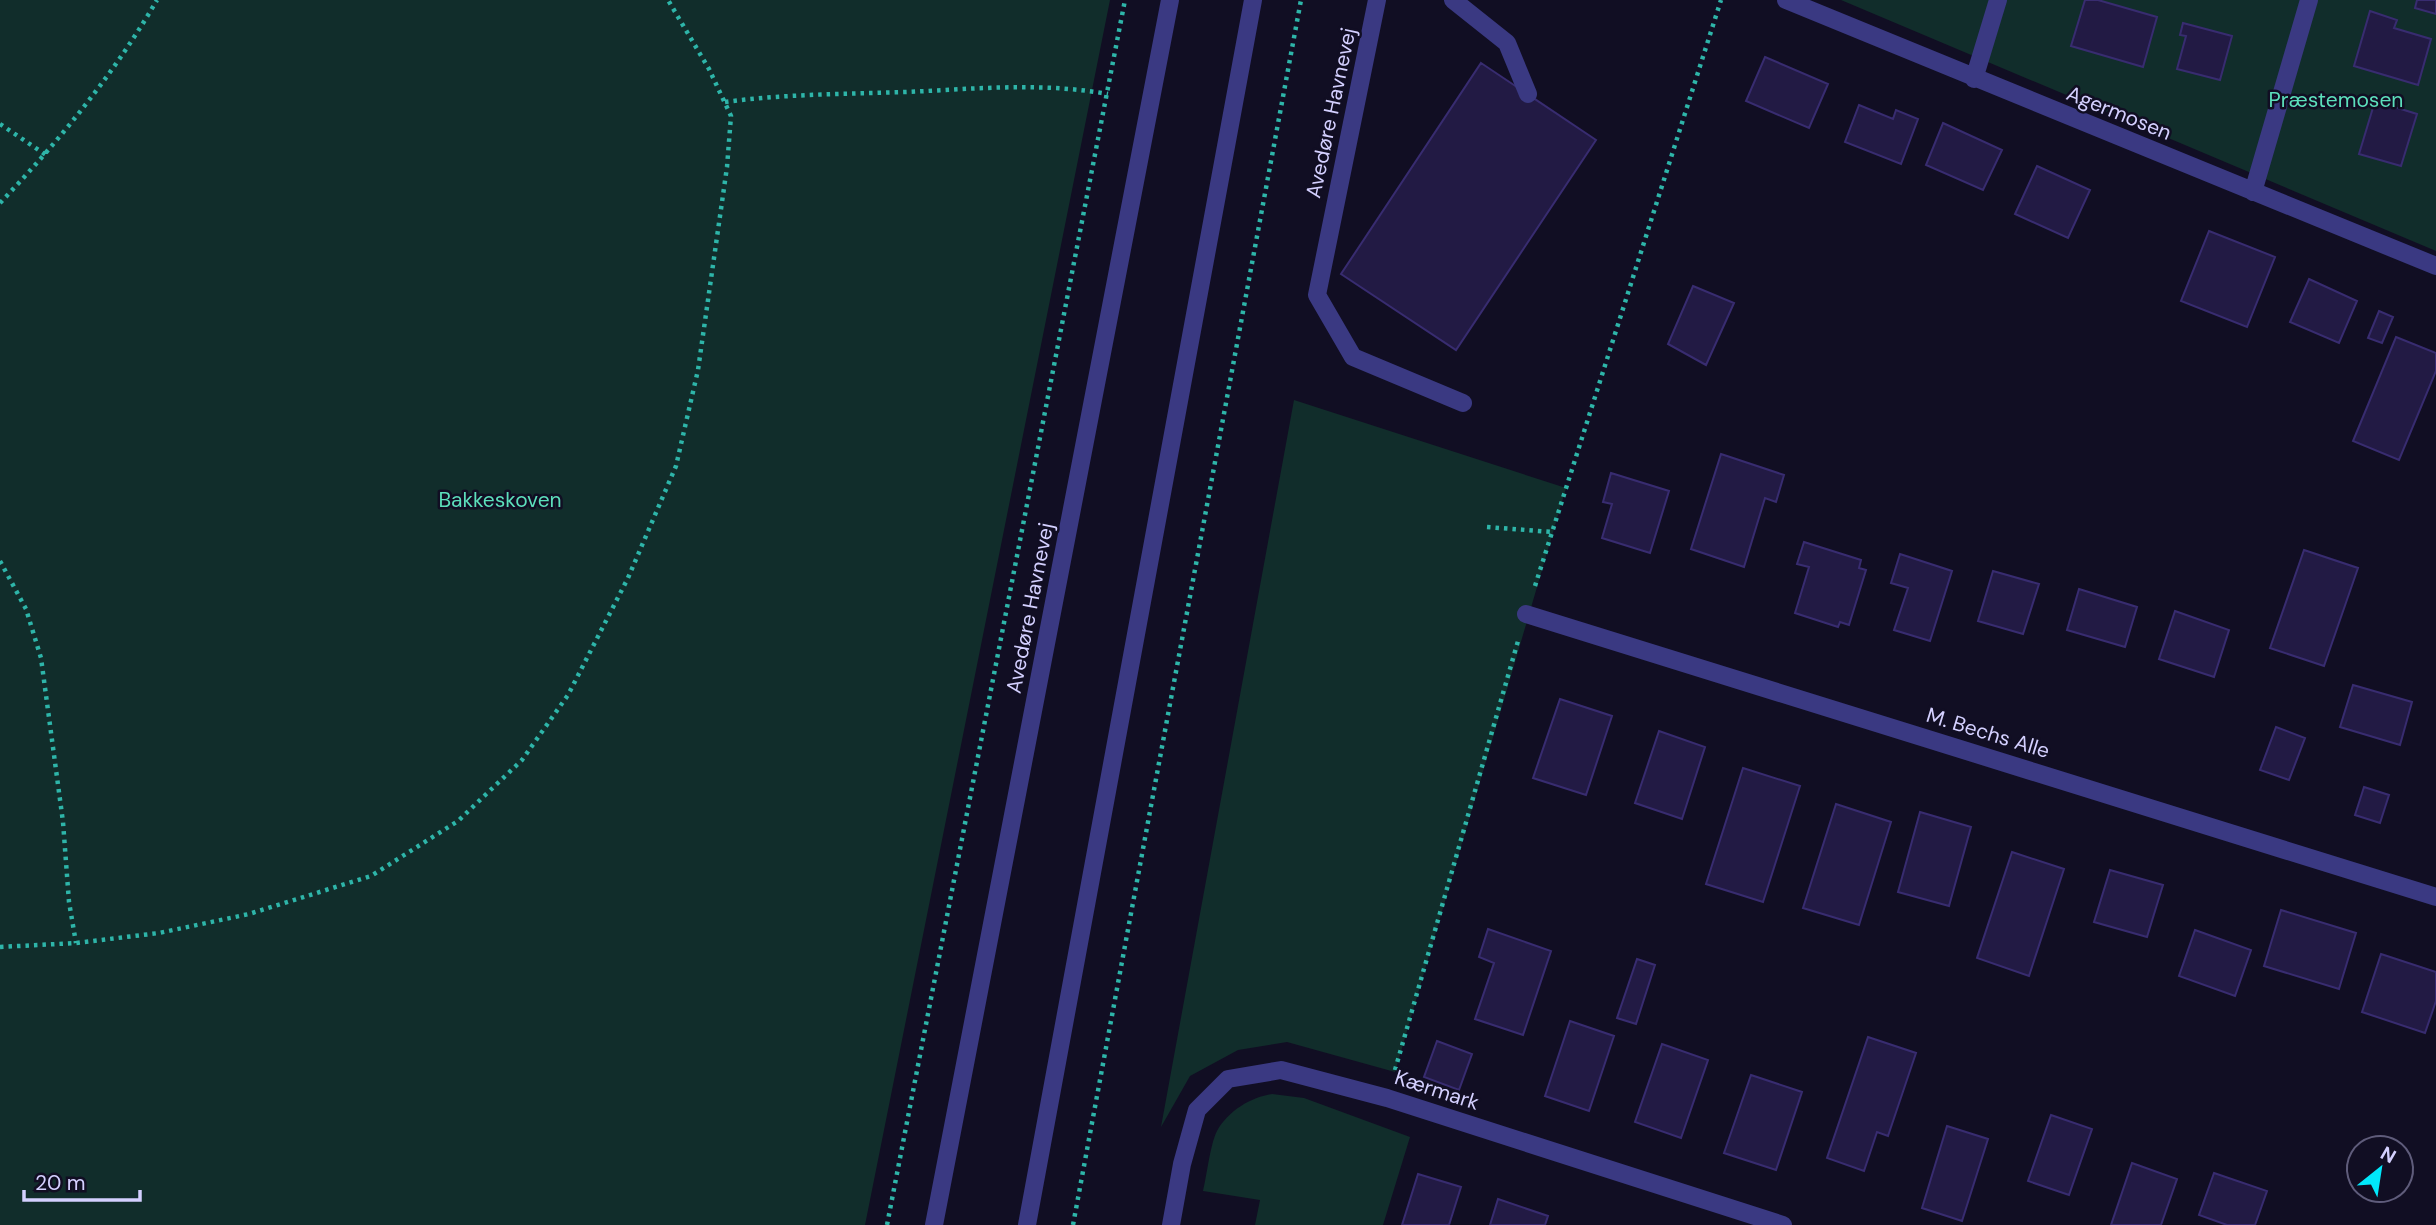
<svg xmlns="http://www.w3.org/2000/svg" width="2436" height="1225" font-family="'DM Sans',sans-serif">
	<rect width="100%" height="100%" fill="#110e23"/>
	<path fill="#112d2b" d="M 0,0 L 1110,0 L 865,1225 L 0,1225 Z
		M 1841,0 L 2436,0 L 2436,251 Z
		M 1294,400 L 1566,488 L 1395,1072 L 1287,1042 L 1238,1050 L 1190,1076 L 1161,1127 Z
		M 1272,1094 L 1304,1098 L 1410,1137 L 1383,1225 L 1255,1225 L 1260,1200 L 1203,1191 C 1207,1175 1210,1145 1217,1131 C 1228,1111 1251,1097 1272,1094 Z"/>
	<path fill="#221a44" stroke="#382c70" stroke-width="2" d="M 2085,0 L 2098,0 L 2157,17 L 2143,67 L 2071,46 Z
		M 2417,0 L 2436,0 L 2436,14 L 2415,8 Z
		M 2370,11 L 2397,20 L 2394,28 L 2431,39 L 2418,85 L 2354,66 Z
		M 2183,23 L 2232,36 L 2220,80 L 2177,69 L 2186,36 L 2180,35 Z
		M 1765,57 L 1828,84 L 1809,128 L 1746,101 Z
		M 1481,63 L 1596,140 L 1456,350 L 1341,274 Z
		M 2375,101 L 2417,114 L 2401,166 L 2359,154 Z
		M 1859,105 L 1893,119 L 1896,110 L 1918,119 L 1901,164 L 1845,142 Z
		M 1943,123 L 2002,150 L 1983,190 L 1926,165 Z
		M 2037,166 L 2090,190 L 2068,238 L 2015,214 Z
		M 2209,231 L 2275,257 L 2247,327 L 2181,301 Z
		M 2309,279 L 2357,301 L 2339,343 L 2290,322 Z
		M 1693,286 L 1734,303 L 1706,365 L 1668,344 Z
		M 2379,311 L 2393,317 L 2382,343 L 2368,338 Z
		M 2396,337 L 2436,353 L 2436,371 L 2399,460 L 2353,441 Z
		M 1721,454 L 1784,475 L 1776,502 L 1765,498 L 1744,567 L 1691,549 Z
		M 1611,473 L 1669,491 L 1650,553 L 1602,538 L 1612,504 L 1603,502 Z
		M 1804,542 L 1861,560 L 1859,568 L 1866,570 L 1849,625 L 1840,622 L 1838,627 L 1795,613 L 1809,567 L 1797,564 Z
		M 2304,550 L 2358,568 L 2324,666 L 2270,648 Z
		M 1900,554 L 1952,571 L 1930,641 L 1894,630 L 1908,588 L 1891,583 Z
		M 1993,571 L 2039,584 L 2023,634 L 1978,621 Z
		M 2079,589 L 2137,607 L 2125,647 L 2067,630 Z
		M 2175,611 L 2229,630 L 2214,677 L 2159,659 Z
		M 2353,685 L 2412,702 L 2400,745 L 2340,727 Z
		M 1560,699 L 1612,716 L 1586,795 L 1533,778 Z
		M 2276,727 L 2305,738 L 2289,780 L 2260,770 Z
		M 1659,731 L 1705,747 L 1682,819 L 1635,803 Z
		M 1743,768 L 1800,786 L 1763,902 L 1706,884 Z
		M 2364,787 L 2389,795 L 2380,823 L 2355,815 Z
		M 1836,804 L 1891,822 L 1859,925 L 1803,908 Z
		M 1920,812 L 1971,827 L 1949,906 L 1898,892 Z
		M 2012,852 L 2064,869 L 2029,976 L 1977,958 Z
		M 2110,870 L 2163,885 L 2147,937 L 2094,922 Z
		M 2281,910 L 2356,933 L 2339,989 L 2264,966 Z
		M 1488,929 L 1551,951 L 1523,1035 L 1475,1019 L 1494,963 L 1479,957 Z
		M 2195,930 L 2251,950 L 2235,996 L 2179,976 Z
		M 2381,954 L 2436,972 L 2436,1001 L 2425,1033 L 2362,1012 Z
		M 1637,959 L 1655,965 L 1636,1024 L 1617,1018 Z
		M 1570,1021 L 1614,1036 L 1589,1111 L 1545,1096 Z
		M 1868,1037 L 1916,1053 L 1888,1136 L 1877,1132 L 1864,1171 L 1827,1158 Z
		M 1437,1041 L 1472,1054 L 1459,1090 L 1424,1077 Z
		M 1662,1044 L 1708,1060 L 1681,1138 L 1635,1122 Z
		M 1751,1075 L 1802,1092 L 1776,1170 L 1724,1153 Z
		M 2051,1115 L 2092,1129 L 2069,1195 L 2028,1181 Z
		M 1947,1126 L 1988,1139 L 1962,1221 L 1922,1208 Z
		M 2132,1163 L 2177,1179 L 2161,1225 L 2111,1225 Z
		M 2214,1173 L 2267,1191 L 2255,1225 L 2227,1225 L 2199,1215 Z
		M 1418,1174 L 1461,1187 L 1449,1225 L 1402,1225 Z
		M 1498,1199 L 1548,1216 L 1545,1225 L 1490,1225 Z"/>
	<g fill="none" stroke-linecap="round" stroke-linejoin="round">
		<path stroke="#2eb5a9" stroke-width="4.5" stroke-dasharray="3.5 5" stroke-linecap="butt" d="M 725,102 C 785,94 845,94 906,92 C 973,89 1041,82 1108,94
			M 0,124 L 46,155
			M 0,203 C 59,141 114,74 157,0
			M 1487,527 L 1552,532
			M 0,561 L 26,609 L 41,658 L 63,822 L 69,902 L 76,943
			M 1535,586 L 1721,0
			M 0,947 L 76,943 L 159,933 L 249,914 L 371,876 L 458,821 L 522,760 L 568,695 L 628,578 L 676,466 L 698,370 L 727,167 L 731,116 L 709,69 L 668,0
			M 1395,1070 L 1518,641
			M 887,1225 L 1125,0
			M 1073,1225 L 1301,0"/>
		<path stroke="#3a3982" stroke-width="18" d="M 1377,0 L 1317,295 L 1353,357 L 1463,403
			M 1453,0 L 1507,43 L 1528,94"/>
		<path stroke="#3a3982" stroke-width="18" d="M 1786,0 L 2436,266
			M 1974,79 L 1998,0
			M 2253,192 L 2309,0
			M 1526,614 L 2436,897
			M 1171,1225 L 1182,1164 L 1197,1110 L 1228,1079 L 1281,1070 L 1387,1098 L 1783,1225"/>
		<path stroke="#3a3982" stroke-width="18" d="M 934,1225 L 1170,0
			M 1027,1225 L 1253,0"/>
	</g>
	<g text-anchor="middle" stroke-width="5" stroke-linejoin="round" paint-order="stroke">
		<g font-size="21" fill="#5cdfbb" stroke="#110e23">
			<text x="2336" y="107">Præstemosen</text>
			<text x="500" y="507">Bakkeskoven</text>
		</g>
		<g font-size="21" fill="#d4d0ff" stroke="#110e23">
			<text transform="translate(1331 113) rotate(-78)" y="7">Avedøre Havnevej</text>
			<text transform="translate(2119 113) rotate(22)" y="7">Agermosen</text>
			<text transform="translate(1030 608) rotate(-79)" y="7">Avedøre Havnevej</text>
			<text transform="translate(1988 733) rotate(17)" y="7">M. Bechs Alle</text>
			<text transform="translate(1437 1090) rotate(18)" y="7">Kærmark</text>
		</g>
	</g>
	<g transform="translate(2380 1169) rotate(30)"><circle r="33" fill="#110e23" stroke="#5f5c7b" stroke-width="2"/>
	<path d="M0-5L12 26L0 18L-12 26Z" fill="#01e8fb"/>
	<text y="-10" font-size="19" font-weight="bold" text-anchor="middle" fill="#d4d0ff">N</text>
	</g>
	<path d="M24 1190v10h116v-10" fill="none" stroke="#d4d0ff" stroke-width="3.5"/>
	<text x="35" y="1190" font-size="21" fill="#d4d0ff" stroke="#110e23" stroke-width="5" paint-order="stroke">20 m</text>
</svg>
